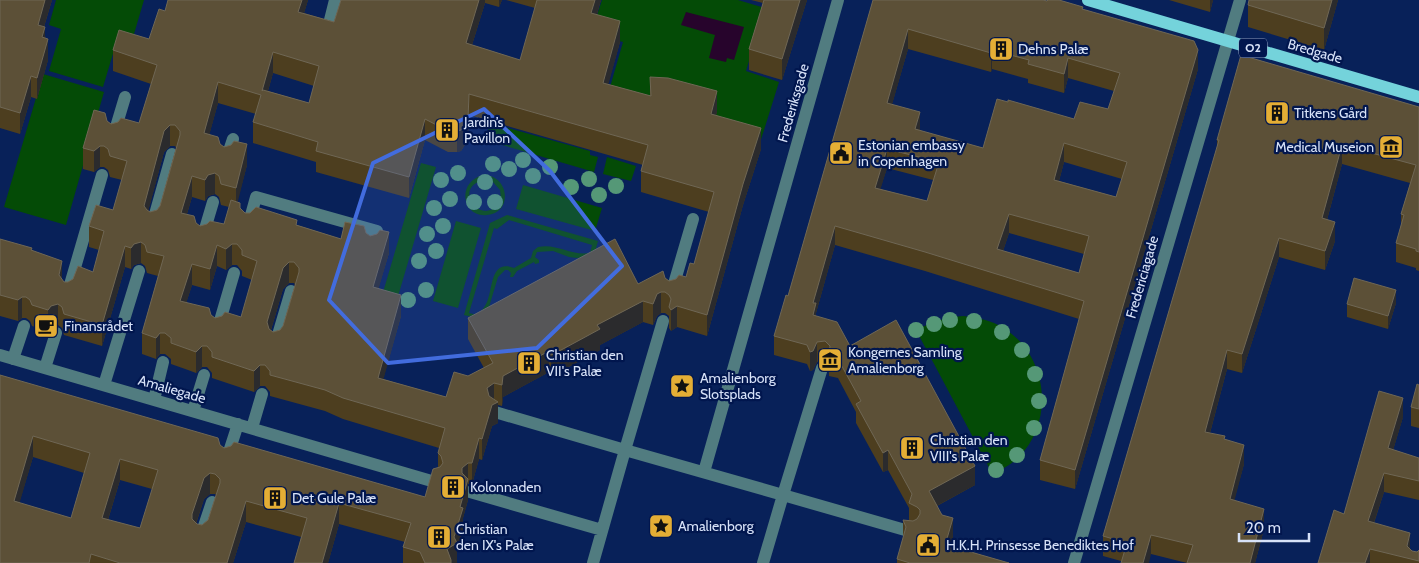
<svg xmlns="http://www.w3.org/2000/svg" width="1419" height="563" font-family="Cabin,sans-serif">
	<rect width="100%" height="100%" fill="#082159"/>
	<path fill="#044b06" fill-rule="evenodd" d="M 56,0 L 144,0 L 129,51 L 115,47 L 103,87 L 49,71 L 61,29 L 49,25 Z
		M 602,0 L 738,0 L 765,8 L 746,71 L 779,82 L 759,146 L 606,101 L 623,42 L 591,34 Z
		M 43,74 L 104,92 L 66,225 L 4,207 Z
		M 490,123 L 590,151 L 590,155 L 598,157 L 594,172 L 485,140 Z
		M 607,157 L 636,166 L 631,181 L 603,174 Z
		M 421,163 L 436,167 L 394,310 L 379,306 Z
		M 483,175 C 510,175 513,213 487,215 C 462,218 456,182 483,175 ZM 483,180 L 493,182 L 500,190 C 501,196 501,201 497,205 C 481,225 452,189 483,180 Z
		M 523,185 L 602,208 L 595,231 L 516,209 Z
		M 507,215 L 598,241 L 594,256 L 577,258 L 569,257 L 553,251 L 537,252 L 535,257 L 539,260 L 539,263 L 535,264 L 534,262 L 517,271 L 513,277 L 510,277 L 511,273 L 508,270 L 505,270 L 498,277 L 489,307 L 480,319 L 464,315 L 490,223 ZM 509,220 L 592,245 L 590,253 C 570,256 557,243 538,247 L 533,251 L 531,258 L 514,268 C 490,259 493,289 487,302 C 485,307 481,311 478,315 L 469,313 L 494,228 L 497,229 Z
		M 456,221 L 481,228 L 458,308 L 433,301 Z
		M 964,316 C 974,318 985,319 994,323 C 1046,346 1058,417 1019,457 C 1012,464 1002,469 993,475 L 916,330 C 932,322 946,317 964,316 Z"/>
	<path fill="#27042c" d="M 686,12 L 744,27 L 734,60 L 727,58 L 726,62 L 709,58 L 715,35 L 681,25 Z"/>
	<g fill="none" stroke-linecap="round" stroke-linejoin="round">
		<path stroke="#517c80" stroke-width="12" d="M 327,32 L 335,0
			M 113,137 L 125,97
			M 226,160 L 233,139
			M 152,225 L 172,154
			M 248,226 L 256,197 L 377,231 L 372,249
			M 202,239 L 213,202
			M 671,294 L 693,219
			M 67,295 L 102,175
			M 217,331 L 234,273
			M 275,345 L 291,291
			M 0,355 L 435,482
			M 13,359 L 24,326
			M 45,368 L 56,333
			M 822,368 L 783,495 L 912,532
			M 104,385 L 139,271
			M 154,400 L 163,362
			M 193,411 L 204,375
			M 495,412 L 625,450 L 663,321
			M 252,428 L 262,394
			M 226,461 L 238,424
			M 704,472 L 838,0
			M 470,492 L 602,530
			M 200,538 L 212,502
			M 593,563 L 625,450 L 783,495 L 763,563
			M 1074,563 L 1240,0"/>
		<path stroke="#74d3db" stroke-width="12" d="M 1088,0 L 1419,97"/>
	</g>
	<g fill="#559877">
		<circle cx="523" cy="160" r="8"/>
		<circle cx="493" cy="164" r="8"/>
		<circle cx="550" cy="167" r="8"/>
		<circle cx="509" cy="169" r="8"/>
		<circle cx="458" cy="173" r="8"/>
		<circle cx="533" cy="176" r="8"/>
		<circle cx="589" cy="179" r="8"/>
		<circle cx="441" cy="180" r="8"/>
		<circle cx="485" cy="182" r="8"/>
		<circle cx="616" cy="186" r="8"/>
		<circle cx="571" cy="187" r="8"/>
		<circle cx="599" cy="195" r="8"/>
		<circle cx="450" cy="199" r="8"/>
		<circle cx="474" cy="202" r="8"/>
		<circle cx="495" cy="202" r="8"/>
		<circle cx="434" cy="208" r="8"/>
		<circle cx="443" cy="226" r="8"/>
		<circle cx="427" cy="234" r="8"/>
		<circle cx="436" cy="251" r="8"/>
		<circle cx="419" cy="261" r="8"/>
		<circle cx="426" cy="290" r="8"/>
		<circle cx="408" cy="300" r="8"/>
		<circle cx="950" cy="320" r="8"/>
		<circle cx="974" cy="321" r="8"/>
		<circle cx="934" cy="324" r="8"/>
		<circle cx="916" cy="330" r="8"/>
		<circle cx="1002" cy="332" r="8"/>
		<circle cx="1022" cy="350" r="8"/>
		<circle cx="1035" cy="374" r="8"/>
		<circle cx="1039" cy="401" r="8"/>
		<circle cx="1034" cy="428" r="8"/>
		<circle cx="1017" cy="455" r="8"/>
		<circle cx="996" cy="470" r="8"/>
	</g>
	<path fill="#4d3e1f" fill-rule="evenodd" d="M 0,0 L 52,0 L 44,27 L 48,60 L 37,99 L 31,97 L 20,134 L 0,128 Z
		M 168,0 L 308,0 L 304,13 L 334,22 L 341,0 L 502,0 L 499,7 L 485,3 L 472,45 L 520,60 L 535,8 L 506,0 L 601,0 L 597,14 L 620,42 L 608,84 L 650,96 L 650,77 L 717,112 L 716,115 L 761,149 L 743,205 L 707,336 L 677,327 L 671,331 L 669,328 L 669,316 L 665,313 L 661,313 L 657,316 L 653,325 L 643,322 L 600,345 L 600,350 L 563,370 L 551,376 L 549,372 L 503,397 L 502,406 L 498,405 L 498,423 L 492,426 L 482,460 L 479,459 L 472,484 L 468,484 L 468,500 L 463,518 L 463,529 L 457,550 L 457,563 L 403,563 L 403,547 L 405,542 L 339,524 L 328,563 L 294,563 L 301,537 L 246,522 L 233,563 L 0,563 L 0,375 L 220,445 L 224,448 L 425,497 L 438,468 L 438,453 L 439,448 L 343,419 L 325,411 L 270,396 L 270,392 L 265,386 L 260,386 L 254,392 L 212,378 L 212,373 L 207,367 L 202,367 L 196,373 L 188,370 L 171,364 L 171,359 L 165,354 L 160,354 L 156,359 L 142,354 L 142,333 L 158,276 L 147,273 L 145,266 L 141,263 L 134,265 L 131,269 L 125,267 L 102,346 L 64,335 L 62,328 L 58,325 L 51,327 L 48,331 L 32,326 L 30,321 L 26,318 L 22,318 L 18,321 L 0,316 L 0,239 L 32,250 L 64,282 L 68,282 L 93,272 L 99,250 L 89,247 L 89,226 L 113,210 L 122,180 L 110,177 L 108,170 L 104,167 L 100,167 L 94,172 L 83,169 L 83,148 L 107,121 L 111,124 L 139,123 L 151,84 L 113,71 L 113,50 L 149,39 L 165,11 ZM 273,73 L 314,86 L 309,103 L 268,91 ZM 218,103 L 256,114 L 253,122 L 253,143 L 316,162 L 316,172 L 409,198 L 425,140 L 448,152 L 457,152 L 461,151 L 468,140 L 469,115 L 643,165 L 641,171 L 641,192 L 709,212 L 694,264 L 686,277 L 669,281 L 665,278 L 468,318 L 468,339 L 484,368 L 468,376 L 446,397 L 383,379 L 401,316 L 378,289 L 389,253 L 366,233 L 341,239 L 297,225 L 245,213 L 240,208 L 237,202 L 247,165 L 220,144 L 209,135 ZM 170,146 L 175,146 L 176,148 L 160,206 L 157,210 L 150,212 L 148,211 L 164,152 ZM 215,194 L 219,197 L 221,205 L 229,207 L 224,224 L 200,226 L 196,223 L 187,214 L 192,197 L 205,201 L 208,196 ZM 232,265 L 237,265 L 242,271 L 242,276 L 252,280 L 241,317 L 215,318 L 186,303 L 192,285 L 210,290 L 217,266 L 226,270 ZM 289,283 L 294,283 L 295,285 L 283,326 L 280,330 L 273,332 L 271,330 L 283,289 ZM 33,457 L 84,473 L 71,518 L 19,503 ZM 120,480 L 152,489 L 140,528 L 108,520 ZM 210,494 L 215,494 L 216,495 L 208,520 L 202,525 L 197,524 L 196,524 L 204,499 Z
		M 751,0 L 807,0 L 782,80 L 749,70 L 749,49 L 763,3 Z
		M 873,0 L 1083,10 L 1198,69 L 1075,489 L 1040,480 L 1040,460 L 1079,319 L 925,271 L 835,245 L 816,313 L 816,316 L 850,346 L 975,485 L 937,506 L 953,537 L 951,546 L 1009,563 L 897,563 L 897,559 L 903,539 L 903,520 L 909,521 L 909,508 L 888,470 L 883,472 L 856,423 L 856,412 L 838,378 L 829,376 L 829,364 L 825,360 L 817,362 L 813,370 L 810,371 L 807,364 L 774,355 L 774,336 L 788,296 ZM 908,49 L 991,72 L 992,69 L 1028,79 L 1028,83 L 1064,93 L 1068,78 L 1114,91 L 1108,109 L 1074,119 L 983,148 L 920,131 L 892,104 ZM 1064,162 L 1122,179 L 1116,197 L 1059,181 ZM 887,168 L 933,180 L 927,201 L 880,189 ZM 1009,233 L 1084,254 L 1079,273 L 1003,251 Z
		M 1169,0 L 1213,0 L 1210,12 Z
		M 1338,0 L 1324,50 L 1248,27 L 1248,5 Z
		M 1419,107 L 1419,271 L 1416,270 L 1416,268 L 1396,262 L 1396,243 L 1401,225 L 1401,214 L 1410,183 L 1342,164 L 1327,220 L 1335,241 L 1325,270 L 1279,257 L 1242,373 L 1227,369 L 1210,433 L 1225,440 L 1244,464 L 1234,500 L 1264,529 L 1255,563 L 1187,563 L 1151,554 L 1121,561 L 1103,556 L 1103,536 L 1217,147 L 1217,140 Z
		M 1396,303 L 1388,329 L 1347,317 L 1347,304 Z
		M 1419,385 L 1419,428 L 1411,426 L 1411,407 Z
		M 1403,417 L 1393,450 L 1419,458 L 1419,500 L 1384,492 L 1374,523 L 1412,551 L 1417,552 L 1419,550 L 1419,563 L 1318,563 L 1344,514 Z"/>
	<path fill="#2b2b2d" d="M 45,0 L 52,0 L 38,46 L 38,25 Z
		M 302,0 L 308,0 L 298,33 L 298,12 Z
		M 479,0 L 485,0 L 485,3 L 466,64 L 466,43 Z
		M 499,0 L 502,0 L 499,7 Z
		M 595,0 L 601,0 L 591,34 L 591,13 Z
		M 800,0 L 807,0 L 782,80 L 782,59 Z
		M 1210,0 L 1213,0 L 1210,12 Z
		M 1332,0 L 1338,0 L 1324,50 L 1324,28 Z
		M 620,21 L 620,42 L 603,104 L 603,83 Z
		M 45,27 L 45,48 L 42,37 Z
		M 908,29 L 908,49 L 887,122 L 887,103 Z
		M 48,39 L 48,60 L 37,99 L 37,78 Z
		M 992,50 L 992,69 L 991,72 L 991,53 Z
		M 1198,50 L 1198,69 L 1075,489 L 1075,470 Z
		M 273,52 L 273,73 L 262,112 L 262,91 Z
		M 1068,58 L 1068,78 L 1064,93 L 1064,74 Z
		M 31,76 L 31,97 L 20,134 L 20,113 Z
		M 218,82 L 218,103 L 204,154 L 204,133 Z
		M 717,91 L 717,112 L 711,135 L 711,114 Z
		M 469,94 L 468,140 L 461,151 L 457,152 L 457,131 Z
		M 920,112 L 920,132 L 915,129 Z
		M 425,119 L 425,140 L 409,198 L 409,177 Z
		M 170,125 L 170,146 L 164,152 L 144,227 L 144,206 L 164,131 Z
		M 761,128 L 761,149 L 743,205 L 707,336 L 707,315 L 743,184 Z
		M 1064,143 L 1064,162 L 1054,199 L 1054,180 Z
		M 247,144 L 247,165 L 236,209 L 236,188 Z
		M 1342,145 L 1342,164 L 1322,238 L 1322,218 Z
		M 100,146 L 100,167 L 94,172 L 94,151 Z
		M 887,149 L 887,168 L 875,207 L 875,188 Z
		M 215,173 L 215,194 L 208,196 L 205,201 L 205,180 L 208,175 Z
		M 192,176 L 192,197 L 181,234 L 181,213 Z
		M 1009,214 L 1009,233 L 997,269 L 997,249 Z
		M 1335,222 L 1335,241 L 1325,270 L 1325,251 Z
		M 835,226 L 835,245 L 816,313 L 816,323 L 813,315 L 813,303 Z
		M 389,232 L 389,253 L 373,308 L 373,287 Z
		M 1279,238 L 1279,257 L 1242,373 L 1242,354 Z
		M 141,242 L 141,263 L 134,265 L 131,269 L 131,248 L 134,244 Z
		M 232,244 L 232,265 L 226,270 L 226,249 Z
		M 217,245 L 217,266 L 210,290 L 210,269 Z
		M 125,246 L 125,267 L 102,346 L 102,325 Z
		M 62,261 L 62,282 L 59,275 Z
		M 289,262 L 289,283 L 283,289 L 267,343 L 267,322 L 283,268 Z
		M 192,264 L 192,285 L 180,322 L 180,301 Z
		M 1396,290 L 1396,303 L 1388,329 L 1388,316 Z
		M 661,292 L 661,313 L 657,316 L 653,325 L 653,304 L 657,294 Z
		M 401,295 L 401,316 L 378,399 L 378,378 Z
		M 22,297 L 22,318 L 18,321 L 18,300 Z
		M 643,301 L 643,322 L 600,345 L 600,350 L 551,376 L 551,355 L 597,325 Z
		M 58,304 L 58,325 L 51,327 L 48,331 L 48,310 L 51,306 Z
		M 677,306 L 677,327 L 671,331 L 671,310 Z
		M 160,333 L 160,354 L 156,359 L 156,338 Z
		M 817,342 L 817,362 L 813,370 L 810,371 L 810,352 Z
		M 202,346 L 202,367 L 196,373 L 196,352 Z
		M 1227,350 L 1227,369 L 1205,451 L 1205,432 Z
		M 549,351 L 549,372 L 503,397 L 502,406 L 502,385 L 503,376 Z
		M 260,365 L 260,386 L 254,392 L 254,371 Z
		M 494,383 L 494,404 L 487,409 L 487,388 Z
		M 1403,398 L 1403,417 L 1388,467 L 1388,448 Z
		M 498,402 L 498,423 L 492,426 L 482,460 L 482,439 L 492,405 Z
		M 33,436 L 33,457 L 14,522 L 14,501 Z
		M 479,438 L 479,459 L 472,484 L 472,463 Z
		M 1244,445 L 1244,464 L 1230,518 L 1230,499 Z
		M 888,450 L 888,470 L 883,472 L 883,453 Z
		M 120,459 L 120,480 L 102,539 L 102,518 Z
		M 468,463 L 468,500 L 463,518 L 463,529 L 457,550 L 457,563 L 447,563 L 447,549 L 460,507 L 462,489 L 462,468 Z
		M 975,466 L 975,485 L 929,510 L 929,491 Z
		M 210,473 L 210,494 L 204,499 L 192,535 L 192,514 L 204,478 Z
		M 1384,473 L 1384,492 L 1368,540 L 1368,521 Z
		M 246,501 L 246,522 L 233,563 L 227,563 Z
		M 339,503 L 339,524 L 328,563 L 322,563 Z
		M 1264,509 L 1264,529 L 1255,563 L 1250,563 Z
		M 953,518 L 953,537 L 951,544 L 951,563 L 946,542 Z
		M 1410,533 L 1410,552 L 1407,546 Z
		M 1151,535 L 1151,554 L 1149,563 L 1143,563 Z
		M 1370,549 L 1370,563 L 1365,563 Z"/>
	<path fill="#5c5037" stroke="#6f6755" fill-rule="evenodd" d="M 0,0 L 45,0 L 38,25 L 45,27 L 42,37 L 48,39 L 37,78 L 31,76 L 20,113 L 0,107 Z
		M 168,0 L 302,0 L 298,12 L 334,22 L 341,0 L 479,0 L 466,43 L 520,60 L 537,0 L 595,0 L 591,13 L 620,21 L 603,83 L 651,96 L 650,77 L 668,78 L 717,91 L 711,114 L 761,128 L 743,184 L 707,315 L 677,306 L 671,310 L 669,307 L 671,299 L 669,295 L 665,292 L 661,292 L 657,294 L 653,304 L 643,301 L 597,325 L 600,329 L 563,349 L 551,355 L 549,351 L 503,376 L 502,385 L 494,383 L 487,388 L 489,396 L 498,402 L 492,405 L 482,439 L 479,438 L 472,463 L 468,463 L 462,468 L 462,473 L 468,479 L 460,507 L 463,508 L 454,537 L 457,543 L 447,549 L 451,560 L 451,563 L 425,563 L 420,552 L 403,547 L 411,523 L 339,503 L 322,563 L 294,563 L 307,518 L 246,501 L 227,563 L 120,563 L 91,554 L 89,563 L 0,563 L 0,375 L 218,438 L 220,445 L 224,448 L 231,446 L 234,442 L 425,497 L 433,469 L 440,467 L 443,463 L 441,456 L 438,453 L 445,428 L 343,398 L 325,390 L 270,375 L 270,371 L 265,365 L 260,365 L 254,371 L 212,357 L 212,352 L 207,346 L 202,346 L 196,352 L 188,349 L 171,343 L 171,338 L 165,333 L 160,333 L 156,338 L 142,333 L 164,256 L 147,252 L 145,245 L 141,242 L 134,244 L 131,248 L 125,246 L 102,325 L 64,314 L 62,307 L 58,304 L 51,306 L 48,310 L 32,305 L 30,300 L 26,297 L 22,297 L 18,300 L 0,295 L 0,239 L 32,248 L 31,250 L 62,261 L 59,275 L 64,282 L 68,282 L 73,279 L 78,266 L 93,272 L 104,231 L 89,226 L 96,205 L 113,210 L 127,161 L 110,156 L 108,149 L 104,146 L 100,146 L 94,151 L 83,148 L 94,110 L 105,113 L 107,121 L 111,124 L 118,122 L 121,118 L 139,123 L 157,65 L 113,50 L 119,30 L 149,39 L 159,9 L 165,11 ZM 273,52 L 319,66 L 309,103 L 263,90 L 262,91 ZM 218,82 L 261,95 L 253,122 L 318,142 L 316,151 L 409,177 L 425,119 L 448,131 L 457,131 L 461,130 L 468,119 L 469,94 L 648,145 L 641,171 L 714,192 L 694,264 L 690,263 L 686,277 L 679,275 L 676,279 L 669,281 L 665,278 L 663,271 L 638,284 L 615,239 L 468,318 L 493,363 L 468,376 L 454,372 L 446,397 L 378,378 L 401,295 L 373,287 L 389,232 L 380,230 L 377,234 L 370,236 L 366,233 L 364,226 L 345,222 L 341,239 L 296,225 L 297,220 L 256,207 L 250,213 L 245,213 L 240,208 L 240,203 L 231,200 L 224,224 L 210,221 L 207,224 L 200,226 L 196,223 L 194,216 L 181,213 L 192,176 L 205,180 L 208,175 L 215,173 L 219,176 L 221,184 L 236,188 L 247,144 L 234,141 L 231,145 L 224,147 L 220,144 L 218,137 L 204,133 ZM 170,125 L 175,125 L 180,131 L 180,135 L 160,206 L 157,210 L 150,212 L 147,210 L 144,206 L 164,131 ZM 232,244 L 237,244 L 242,250 L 242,255 L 257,261 L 241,317 L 225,312 L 222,316 L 215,318 L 211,315 L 209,308 L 180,301 L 192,264 L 210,269 L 217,245 L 226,249 ZM 289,262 L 294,262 L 299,268 L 299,272 L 283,326 L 280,330 L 273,332 L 269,329 L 267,322 L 283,268 ZM 33,436 L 90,453 L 71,518 L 14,501 ZM 120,459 L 158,470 L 140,528 L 102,518 ZM 210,473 L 215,474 L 220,479 L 220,483 L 208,520 L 202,525 L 197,524 L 192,519 L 192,514 L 204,478 Z
		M 764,0 L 800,0 L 782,59 L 749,49 Z
		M 873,0 L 1043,0 L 1047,1 L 1048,0 L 1059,0 L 1083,7 L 1082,9 L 1194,41 L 1198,50 L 1075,470 L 1040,460 L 1084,301 L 925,252 L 835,226 L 813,303 L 816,303 L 813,315 L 837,322 L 850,346 L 896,320 L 975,466 L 929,491 L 942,515 L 953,518 L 946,542 L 951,544 L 950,546 L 1009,563 L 910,563 L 897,559 L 906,527 L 903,520 L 913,521 L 917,519 L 920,514 L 920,510 L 917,507 L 909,503 L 912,494 L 888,450 L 883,453 L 856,404 L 861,401 L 838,359 L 829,356 L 830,346 L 825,341 L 817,342 L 813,351 L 810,352 L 807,345 L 774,336 L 786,295 L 788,296 ZM 908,29 L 991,53 L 992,50 L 1029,60 L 1028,64 L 1064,74 L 1068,58 L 1120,73 L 1108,109 L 1080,102 L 1074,119 L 1008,100 L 1008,102 L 997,99 L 983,148 L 915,129 L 920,112 L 887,103 ZM 1064,143 L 1127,162 L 1116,197 L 1054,180 ZM 887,149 L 939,162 L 927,201 L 875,188 ZM 1009,214 L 1089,236 L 1079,273 L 997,249 Z
		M 1249,0 L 1332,0 L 1324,28 L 1248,5 Z
		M 1241,55 L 1419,107 L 1419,252 L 1416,251 L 1416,249 L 1396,243 L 1404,215 L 1401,214 L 1416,165 L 1342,145 L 1322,218 L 1335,222 L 1325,251 L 1279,238 L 1242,354 L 1227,350 L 1205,432 L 1225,436 L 1224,439 L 1244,445 L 1230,499 L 1264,509 L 1250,563 L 1187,563 L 1193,545 L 1151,535 L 1143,563 L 1121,563 L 1127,543 L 1103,536 L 1219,140 L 1217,140 Z
		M 1354,278 L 1396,290 L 1388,316 L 1347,304 Z
		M 1417,384 L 1419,385 L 1419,409 L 1411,407 Z
		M 1379,391 L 1403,398 L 1388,448 L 1419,458 L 1419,481 L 1384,473 L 1368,521 L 1410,533 L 1407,546 L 1412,551 L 1417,552 L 1419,550 L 1419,561 L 1370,549 L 1365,563 L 1318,563 L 1334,510 L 1344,514 Z"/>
	<path fill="#426cde" fill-opacity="0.2" stroke="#426cde" stroke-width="4" stroke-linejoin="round" d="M 484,109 L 550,171 L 622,266 L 537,348 L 388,363 L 329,300 L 373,163 Z"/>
	<defs>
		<symbol id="building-square" viewBox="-11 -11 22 22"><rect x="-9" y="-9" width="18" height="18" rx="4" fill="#e4ae35" stroke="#01164e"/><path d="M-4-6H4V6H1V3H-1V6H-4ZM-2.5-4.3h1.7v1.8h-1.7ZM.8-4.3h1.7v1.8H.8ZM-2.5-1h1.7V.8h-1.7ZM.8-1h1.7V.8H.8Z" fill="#111"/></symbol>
		<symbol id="museum-square" viewBox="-11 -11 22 22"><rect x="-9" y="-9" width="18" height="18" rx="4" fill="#e4ae35" stroke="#01164e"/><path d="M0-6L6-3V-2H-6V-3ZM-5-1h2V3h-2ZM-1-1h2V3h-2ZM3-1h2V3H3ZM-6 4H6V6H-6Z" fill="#111"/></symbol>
		<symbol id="civic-square" viewBox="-11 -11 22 22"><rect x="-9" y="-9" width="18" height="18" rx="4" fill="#e4ae35" stroke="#01164e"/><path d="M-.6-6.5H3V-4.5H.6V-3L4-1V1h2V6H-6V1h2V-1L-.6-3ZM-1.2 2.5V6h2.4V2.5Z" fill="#111"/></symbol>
		<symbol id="cafe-square" viewBox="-11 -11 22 22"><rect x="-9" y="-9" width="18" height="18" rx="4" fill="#e4ae35" stroke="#01164e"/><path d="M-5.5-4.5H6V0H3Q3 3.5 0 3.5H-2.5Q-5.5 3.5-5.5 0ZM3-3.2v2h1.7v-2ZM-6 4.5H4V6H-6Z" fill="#111"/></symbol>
		<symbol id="sight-square" viewBox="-11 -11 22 22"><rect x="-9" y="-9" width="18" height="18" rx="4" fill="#e4ae35" stroke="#01164e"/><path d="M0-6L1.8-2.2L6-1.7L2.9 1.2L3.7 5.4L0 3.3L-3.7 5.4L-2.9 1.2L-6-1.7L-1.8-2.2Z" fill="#111"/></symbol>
	</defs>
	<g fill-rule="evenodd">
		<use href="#building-square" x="987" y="35" width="28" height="28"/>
		<use href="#building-square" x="1263" y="99" width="28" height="28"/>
		<use href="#building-square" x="433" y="116" width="28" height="28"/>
		<use href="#museum-square" x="1377" y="133" width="28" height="28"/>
		<use href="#civic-square" x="827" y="139" width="28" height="28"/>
		<use href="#cafe-square" x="32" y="312" width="28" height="28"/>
		<use href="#museum-square" x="816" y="346" width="28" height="28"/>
		<use href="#building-square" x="515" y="349" width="28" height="28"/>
		<use href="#sight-square" x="668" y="372" width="28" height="28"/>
		<use href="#building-square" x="898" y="434" width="28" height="28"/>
		<use href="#building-square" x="439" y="473" width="28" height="28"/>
		<use href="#building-square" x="261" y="484" width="28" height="28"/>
		<use href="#sight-square" x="647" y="512" width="28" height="28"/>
		<use href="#building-square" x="425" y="523" width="28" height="28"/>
		<use href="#civic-square" x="914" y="531" width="28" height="28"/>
	</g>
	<g text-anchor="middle" stroke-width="4.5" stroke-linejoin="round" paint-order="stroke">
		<rect fill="#01164e" stroke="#97a5c5" stroke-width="1" x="1239" y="38.5" width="28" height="19" rx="4"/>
		<g font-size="12" font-weight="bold" fill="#d7e2f8">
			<text x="1253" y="52">O2</text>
		</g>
		<g font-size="14" fill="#d7e2f8" stroke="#01164e" text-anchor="start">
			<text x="1018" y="54">Dehns Palæ</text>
			<text x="1294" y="118">Titkens Gård</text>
			<text x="464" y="127">Jardin’s<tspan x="464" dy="16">Pavillon</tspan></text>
			<text x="858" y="150">Estonian embassy<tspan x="858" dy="16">in Copenhagen</tspan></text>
			<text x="1374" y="152" text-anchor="end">Medical Museion</text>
			<text x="64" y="331">Finansrådet</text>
			<text x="848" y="357">Kongernes Samling<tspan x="848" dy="16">Amalienborg</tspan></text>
			<text x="546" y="360">Christian den<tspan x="546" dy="16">VII's Palæ</tspan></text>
			<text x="700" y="383">Amalienborg<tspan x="700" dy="16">Slotsplads</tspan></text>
			<text x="930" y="445">Christian den<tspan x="930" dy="16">VIII's Palæ</tspan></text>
			<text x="470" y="492">Kolonnaden</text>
			<text x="292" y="503">Det Gule Palæ</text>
			<text x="678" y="531">Amalienborg</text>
			<text x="456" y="534">Christian<tspan x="456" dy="16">den IX's Palæ</tspan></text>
			<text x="946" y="550">H.K.H. Prinsesse Benediktes Hof</text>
		</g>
		<g font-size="14" fill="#d7e2f8" stroke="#01164e">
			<text transform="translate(1315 51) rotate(16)" y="5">Bredgade</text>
			<text transform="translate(793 103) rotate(-74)" y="5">Frederiksgade</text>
			<text transform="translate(1142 277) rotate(-74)" y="5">Fredericiagade</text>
			<text transform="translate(172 389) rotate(16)" y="5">Amaliegade</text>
		</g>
	</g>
	<path d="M1239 533v8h70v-8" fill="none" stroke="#d7e2f8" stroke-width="2.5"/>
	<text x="1246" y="533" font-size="15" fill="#d7e2f8" stroke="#01164e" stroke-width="4" paint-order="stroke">20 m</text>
</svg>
